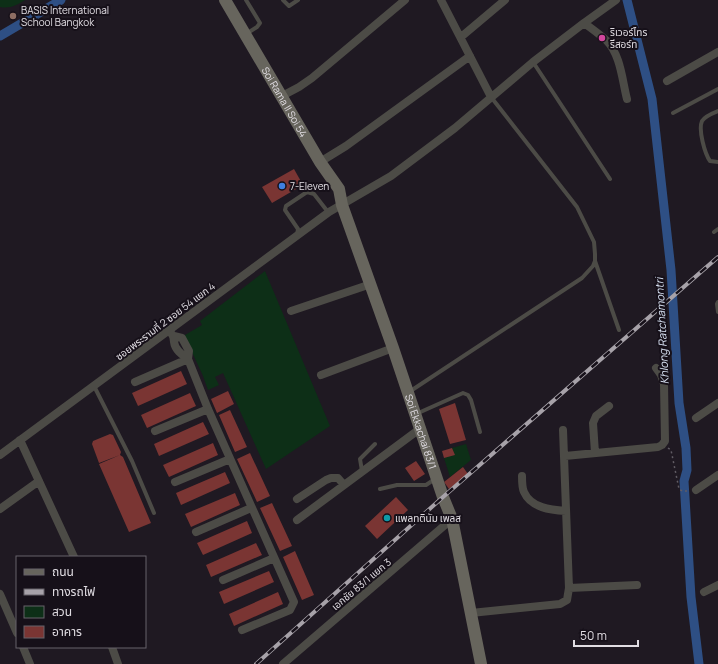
<svg xmlns="http://www.w3.org/2000/svg" width="718" height="664" font-family="Manrope,'Noto Sans Thai',sans-serif">
	<rect width="100%" height="100%" fill="#1f1922"/>
	<path fill="#0d2f17" d="M 0,0 L 25,0 C 17,5 10,9 0,7 Z
		M 265,271 L 330,426 L 266,469 L 223,373 L 215,377 L 219,385 L 208,390 L 203,376 L 186,339 L 185,335 L 202,325 L 200,321 Z
		M 466,444 L 471,460 L 450,477 L 444,458 L 454,455 L 452,448 Z"/>
	<g fill="none" stroke-linecap="round" stroke-linejoin="round">
		<path stroke="#2e4f84" stroke-width="9" d="M 627,0 L 652,99 L 671,270 L 679,403 L 686,448 L 687,470 L 684,481 L 691,597 L 699,664
			M 0,36 L 61,0"/>
	</g>
	<path fill="#7a3533" d="M 294,169 L 303,185 L 272,203 L 262,187 Z
		M 181,371 L 187,384 L 138,406 L 132,393 Z
		M 228,391 L 234,404 L 217,413 L 211,399 Z
		M 190,393 L 196,406 L 147,428 L 141,415 Z
		M 455,403 L 466,440 L 450,444 L 439,409 Z
		M 230,410 L 247,447 L 235,452 L 219,415 Z
		M 203,422 L 209,434 L 159,456 L 154,444 Z
		M 110,434 L 113,435 L 121,452 L 120,455 L 99,463 L 92,444 L 93,441 Z
		M 213,443 L 218,455 L 169,477 L 163,465 Z
		M 452,448 L 455,455 L 444,458 L 442,451 Z
		M 250,453 L 270,496 L 257,502 L 237,459 Z
		M 120,455 L 123,457 L 151,523 L 129,532 L 99,464 Z
		M 416,461 L 425,474 L 414,481 L 405,468 Z
		M 463,467 L 468,474 L 449,489 L 444,482 Z
		M 225,472 L 230,483 L 181,505 L 176,493 Z
		M 235,493 L 240,505 L 191,527 L 185,514 Z
		M 396,497 L 408,510 L 377,539 L 365,526 Z
		M 272,503 L 292,546 L 280,551 L 260,508 Z
		M 247,521 L 252,533 L 203,555 L 197,543 Z
		M 256,543 L 262,555 L 211,577 L 206,565 Z
		M 295,551 L 314,595 L 302,600 L 283,557 Z
		M 269,571 L 274,582 L 224,604 L 219,592 Z
		M 278,592 L 283,604 L 234,626 L 229,614 Z"/>
	<g fill="none" stroke-linecap="round" stroke-linejoin="round">
		<path stroke="#615c64" stroke-width="1.5" stroke-dasharray="2 3" stroke-linecap="butt" d="M 668,448 L 671,450 L 679,489 L 682,491 L 688,491"/>
		<path stroke="#4c4b46" stroke-width="4" d="M 283,0 L 289,6 L 298,0
			M 246,34 L 257,27 L 260,23 L 246,0
			M 533,62 L 610,179
			M 718,111 C 713,113 705,116 702,121 C 698,130 705,154 710,161 L 718,162
			M 673,113 L 718,89
			M 714,232 L 718,229
			M 297,235 L 298,229 L 285,210 L 286,206 L 307,192 L 314,194 L 328,212
			M 595,261 L 619,330
			M 718,302 L 717,304 L 718,312
			M 94,386 L 132,461 L 154,513
			M 409,392 L 582,278 L 593,266 L 595,261 L 595,254 L 594,242 L 577,207 L 491,97
			M 416,414 L 463,393 L 468,395 L 471,400 L 480,432
			M 362,471 L 360,459 L 375,444
			M 380,489 L 397,485 L 426,485 L 435,479"/>
		<path stroke="#4c4b46" stroke-width="8" d="M 441,0 L 491,97
			M 584,23 C 591,28 599,34 606,40 C 621,55 622,80 627,99
			M 461,37 L 505,0
			M 667,81 L 718,52
			M 282,96 L 299,87 L 312,78 L 405,0
			M 320,162 L 346,146 L 470,56
			M 291,311 L 371,284
			M 171,333 C 174,336 174,338 174,342 C 175,350 182,355 188,359
			M 174,336 L 182,338 L 189,351 L 188,359 L 208,409 L 294,602 L 290,610 L 242,630
			M 321,375 L 393,348
			M 135,382 L 188,359
			M 696,418 L 718,403
			M 155,431 L 208,409
			M 20,440 L 74,557
			M 595,453 L 593,423 L 596,416 L 609,406
			M 0,455 L 329,212 L 391,176 L 455,128 L 533,62 L 584,23 L 616,0
			M 565,456 L 658,447 L 662,445 L 665,441 L 664,384 L 661,375 L 656,368
			M 522,476 C 522,481 522,488 524,492 C 531,508 551,510 566,511
			M 175,482 L 230,459
			M 696,490 L 718,475
			M 297,499 L 326,480 L 331,478 L 338,478 L 344,485
			M 0,509 L 39,481
			M 297,520 L 421,428
			M 196,532 L 251,508
			M 223,580 L 274,558
			M 569,588 L 637,585
			M 704,592 L 718,585
			M 0,594 L 17,633
			M 471,613 L 560,604 L 567,600 L 569,588 L 563,430
			M 23,647 L 30,664
			M 112,647 L 118,664
			M 283,664 L 452,519"/>
		<path stroke="#67655d" stroke-width="12" id="s1" d="M 225,0 L 320,162 L 339,189 L 342,205 L 393,348 L 443,497 L 452,519 L 481,664"/>
		<defs>
			<path id="rail" d="M 256,664 L 443,497 L 718,257"/>
		</defs>
		<use href="#rail" stroke="#a7a2a9" stroke-width="4"/>
		<use href="#rail" stroke="#161019" stroke-width="2.5" stroke-dasharray="8" stroke-linecap="butt"/>
	</g>
	<circle fill="#8d6e63" stroke="#161019" stroke-width="1.5" cx="13" cy="16" r="4"/>
	<circle fill="#d1479c" stroke="#161019" stroke-width="1.5" cx="602" cy="38" r="4"/>
	<circle fill="#3f7fe0" stroke="#161019" stroke-width="1.5" cx="282" cy="186" r="4"/>
	<circle fill="#0f9aa8" stroke="#161019" stroke-width="1.5" cx="387" cy="518" r="4"/>
	<g text-anchor="middle" stroke-width="4" stroke-linejoin="round" paint-order="stroke">
		<g font-size="10" fill="#e1dde3" stroke="#161019" text-anchor="start">
			<text x="21" y="14">BASIS International<tspan x="21" dy="12">School Bangkok</tspan></text>
			<text x="610" y="36">ริเวอร์ไทร<tspan x="610" dy="12">รีสอร์ท</tspan></text>
			<text x="290" y="190">7-Eleven</text>
			<text x="395" y="522">แพลทตินัม เพลส</text>
		</g>
		<g font-size="10" fill="#e1dde3" stroke="#161019">
			<text dy="4" stroke="none"><textPath href="#s1" startOffset="118">Soi Rama II Soi 54</textPath></text>
			<text transform="translate(165 321) rotate(-37)" y="4">ซอยพระรามที่ 2 ซอย 54 แยก 4</text>
			<text dy="4" stroke="none"><textPath href="#s1" startOffset="477">Soi Ekkachai 83/1</textPath></text>
			<text transform="translate(361 584) rotate(-40)" y="4">เอกชัย 83/1 แยก 3</text>
		</g>
		<g font-size="11" font-style="italic" fill="#d8e2f3" stroke="#161019">
			<text transform="translate(662 331) rotate(-93)" y="4">Khlong Ratchamontri</text>
		</g>
	</g>
	<rect x="16" y="556" width="130" height="92" fill="#161019" stroke="#67626a"/>
	<rect x="24" y="569" width="20" height="6" fill="#67655d" stroke="#67626a"/>
	<text x="52" y="576" font-size="12" fill="#e1dde3">ถนน</text>
	<rect x="24" y="589" width="20" height="6" fill="#a7a2a9" stroke="#67626a"/>
	<text x="52" y="596" font-size="12" fill="#e1dde3">ทางรถไฟ</text>
	<rect x="24" y="606" width="20" height="12" fill="#0d2f17" stroke="#67626a"/>
	<text x="52" y="616" font-size="12" fill="#e1dde3">สวน</text>
	<rect x="24" y="626" width="20" height="12" fill="#7a3533" stroke="#67626a"/>
	<text x="52" y="636" font-size="12" fill="#e1dde3">อาคาร</text>
	<path d="M574 640v6h64v-6" fill="none" stroke="#e1dde3" stroke-width="2"/>
	<text x="580" y="640" font-size="12" fill="#e1dde3" stroke="#161019" stroke-width="3" paint-order="stroke">50 m</text>
</svg>
